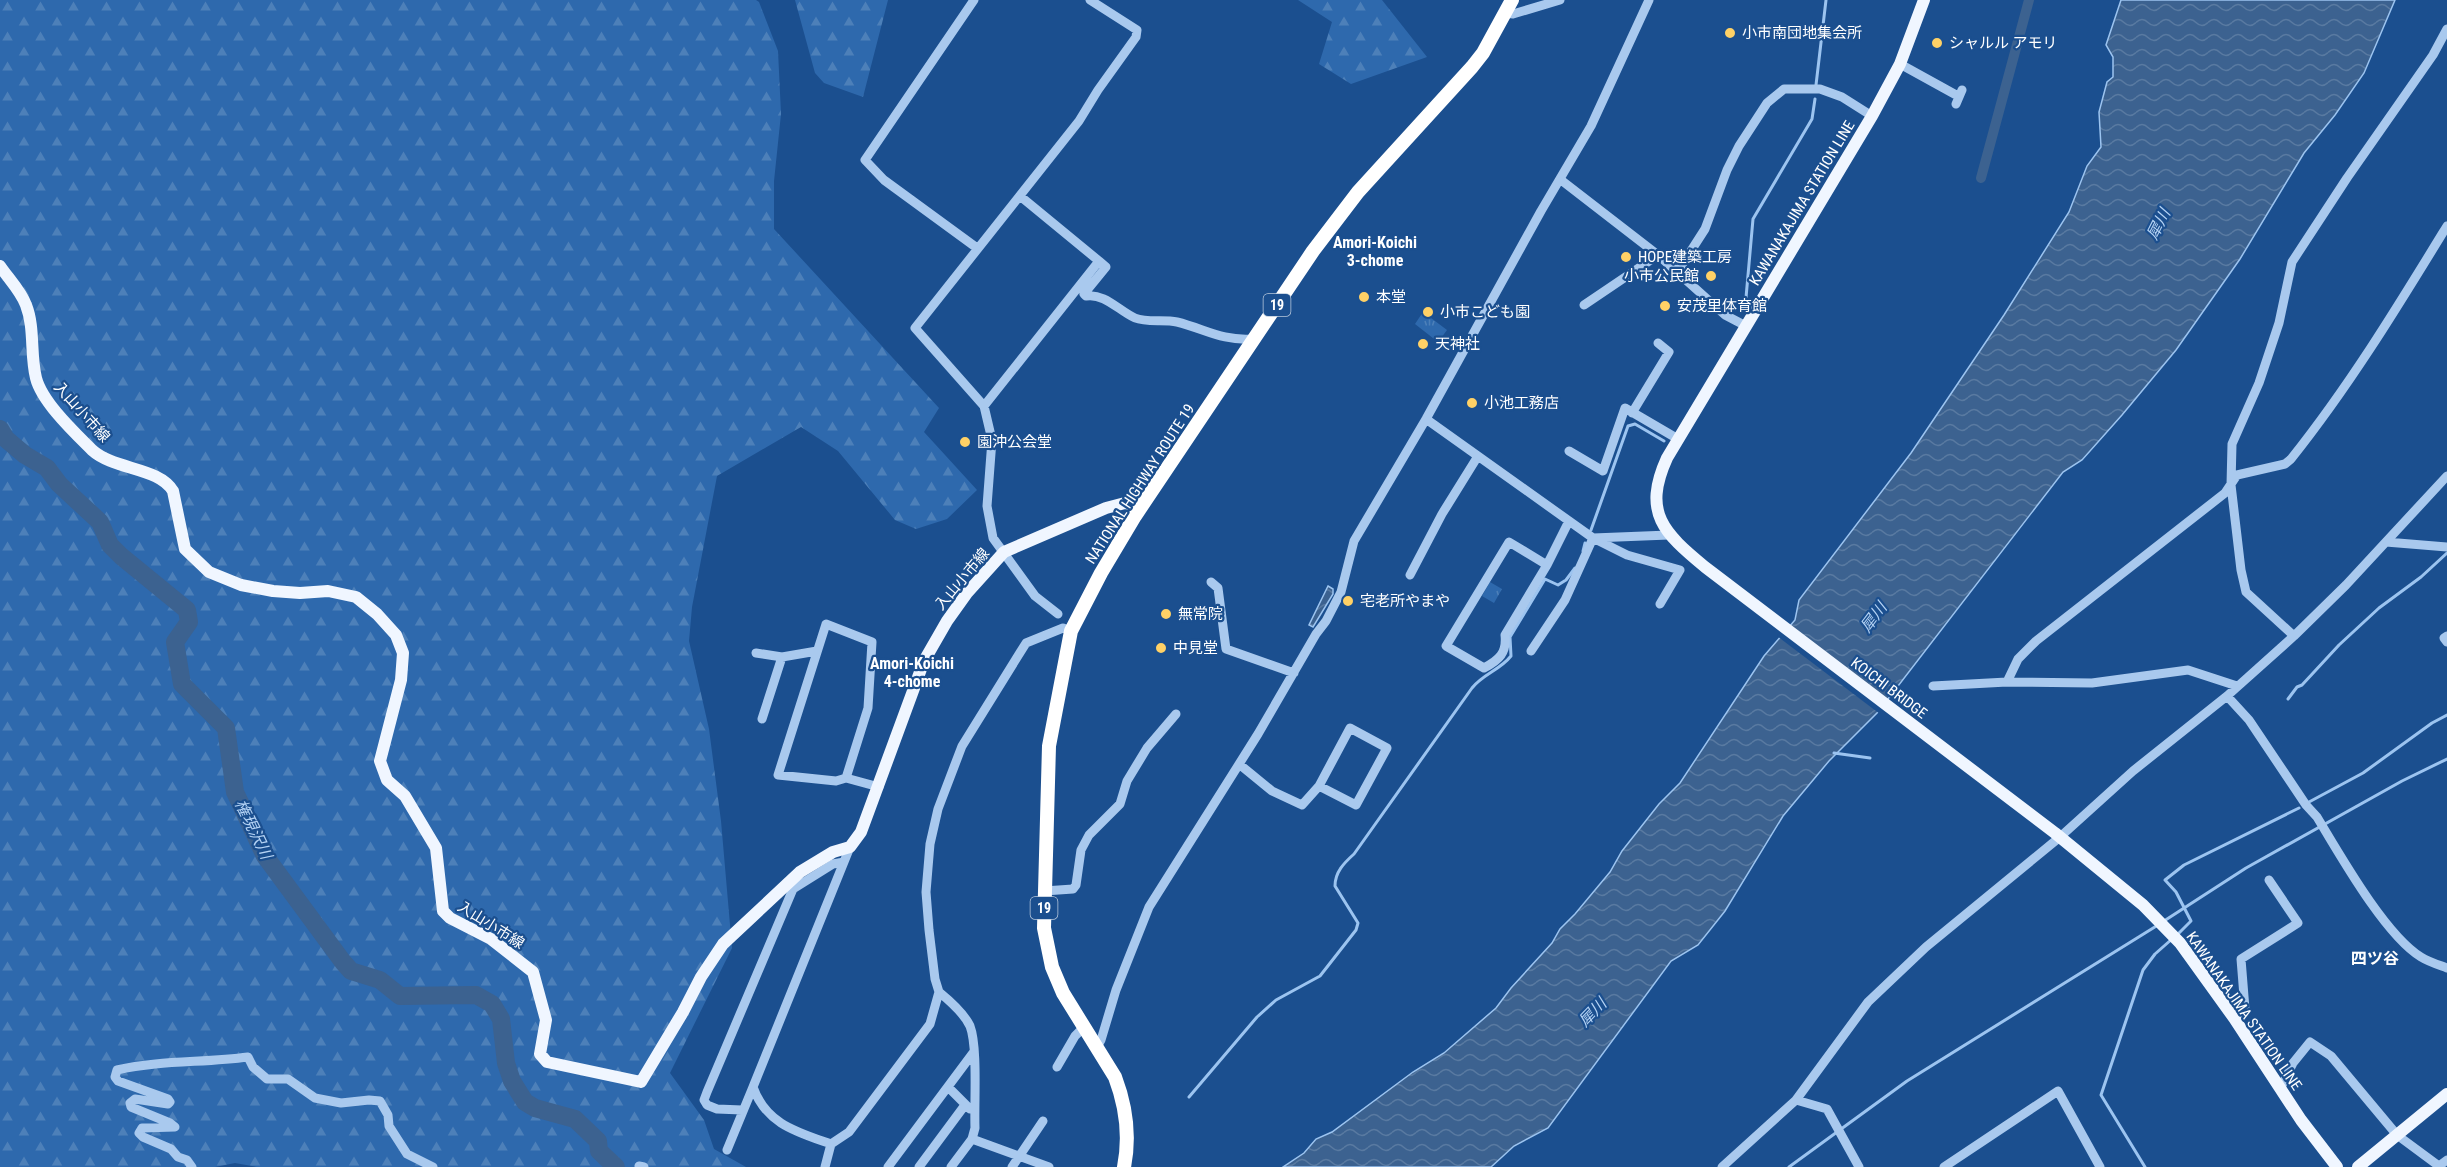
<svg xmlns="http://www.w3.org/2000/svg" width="2447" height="1167" font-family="'Roboto Condensed','Noto Sans JP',sans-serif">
	<defs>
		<pattern id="forest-firs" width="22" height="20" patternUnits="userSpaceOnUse" patternTransform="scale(1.5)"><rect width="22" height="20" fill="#2e69ad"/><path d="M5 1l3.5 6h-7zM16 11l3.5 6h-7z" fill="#4d80b9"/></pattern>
		<pattern id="park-tufts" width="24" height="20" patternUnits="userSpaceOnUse" patternTransform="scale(1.5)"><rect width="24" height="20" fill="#2e69ad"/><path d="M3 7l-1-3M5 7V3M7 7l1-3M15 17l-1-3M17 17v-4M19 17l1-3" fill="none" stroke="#4d80b9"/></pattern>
		<pattern id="water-waves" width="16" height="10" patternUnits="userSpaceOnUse" patternTransform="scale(1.5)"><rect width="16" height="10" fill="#3c6290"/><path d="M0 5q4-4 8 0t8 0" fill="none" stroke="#597aa1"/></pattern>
	</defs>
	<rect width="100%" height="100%" fill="#1b4f8f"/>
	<path fill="url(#forest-firs)" d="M 0,0 L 756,0 L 759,2 L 778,51 L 781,114 L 774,181 L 774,229 L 939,408 L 924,432 L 977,490 L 947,519 L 916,529 L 895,520 L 838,451 L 801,427 L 717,476 L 692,607 L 689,641 L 709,729 L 721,821 L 732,948 L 670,1073 L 704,1120 L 714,1149 L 746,1167 L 257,1167 L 235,1163 L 215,1167 L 0,1167 Z
		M 795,0 L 888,0 L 863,97 L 824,83 L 815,73 Z
		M 1298,0 L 1382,0 L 1427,57 L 1351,84 L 1319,64 L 1332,22 Z"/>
	<path fill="url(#park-tufts)" d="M 1423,312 L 1447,330 L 1438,342 L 1415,324 Z
		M 1490,582 L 1502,589 L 1494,603 L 1482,596 Z"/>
	<path fill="url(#water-waves)" stroke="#9cc4f0" stroke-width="1.5" d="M 2121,0 L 2395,0 L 2364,73 L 2335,115 L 2304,153 L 2240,259 L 2176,350 L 2122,415 L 2082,460 L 2063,472 L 1878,712 L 1829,761 L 1783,816 L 1725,911 L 1698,945 L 1671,961 L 1548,1128 L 1514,1146 L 1491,1167 L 1283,1167 L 1304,1153 L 1316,1139 L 1332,1132 L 1413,1072 L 1444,1053 L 1496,1008 L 1511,988 L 1552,943 L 1560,929 L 1575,914 L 1610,872 L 1622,851 L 1659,804 L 1680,783 L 1764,656 L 1795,620 L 1799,600 L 1911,453 L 2004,315 L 2069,212 L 2087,166 L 2101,147 L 2099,112 L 2107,82 L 2113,77 L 2113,57 L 2106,45 Z
		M 1328,586 L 1333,589 L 1333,594 L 1313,627 L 1309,625 Z"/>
	<path fill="#1b4f8f" d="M 1787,624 L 1889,702 L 1880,714 L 1777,636 Z"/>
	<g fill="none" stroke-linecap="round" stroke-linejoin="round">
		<path stroke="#9cc4f0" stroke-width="3" d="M 1816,85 L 1826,0
			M 1745,309 L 1753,219 L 1812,119 L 1815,99
			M 1591,530 L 1628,426 L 1635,424 L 1664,441
			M 1583,551 L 1585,543
			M 2288,699 L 2297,687 L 2302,685 L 2339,645 L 2379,608 L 2421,577 L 2447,553
			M 1834,753 L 1870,758
			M 2309,802 L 2363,773 L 2432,723 L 2447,715
			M 2164,921 L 2246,868 L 2402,781 L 2447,759
			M 2177,935 L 2191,921 L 2176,892 L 2165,880 L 2184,865 L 2299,808
			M 1189,1097 L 1257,1017 L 1276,1000 L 1320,976 L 1356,930 L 1358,923 L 1335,886 C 1335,872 1344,863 1354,854 L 1472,688 C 1483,674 1500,670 1511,656 L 1510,637 L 1545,579 L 1558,585 L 1566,580 L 1575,568
			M 1789,1167 L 1907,1081 L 2158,925
			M 2145,1167 L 2101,1095 L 2143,970 L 2155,954 L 2172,939"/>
		<path stroke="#3c6290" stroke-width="10" d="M 1981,178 L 2029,0"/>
		<path stroke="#3c6290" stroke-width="18" d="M 0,429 L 6,439 L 25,455 L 47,468 L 59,484 L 100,522 L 110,545 L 121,556 L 187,610 L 189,622 L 175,642 L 182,684 L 226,728 L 235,792 L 265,856 L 343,962 L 351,971 L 380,980 L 400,996 L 476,995 L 492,1004 L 501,1019 L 506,1063 L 512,1081 L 525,1102 L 535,1108 L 575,1119 L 598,1141 L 599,1151 L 616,1167"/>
		<path stroke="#a9c9ee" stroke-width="9" d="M 974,0 L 865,160 L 884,180 L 977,248
			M 1506,13 L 1513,14 L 1560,0
			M 1900,64 L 1958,96
			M 1956,104 L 1962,90
			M 1561,180 L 1658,255 L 1725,315 L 1746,326
			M 1099,261 L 1106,267 L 1084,294 L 1086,296 C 1105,293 1119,311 1135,318 C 1147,323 1164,319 1177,322 C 1205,329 1222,341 1252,339
			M 1678,271 L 1705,229 L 1727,170 L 1739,146 L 1767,103 L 1784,89 L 1820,89 L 1842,97 L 1872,116
			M 1584,305 L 1658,255
			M 984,406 L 1099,261 L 1020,196
			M 1632,413 L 1669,352 L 1658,343
			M 1426,419 L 1593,538 L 1669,535
			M 1569,451 L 1603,471 L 1625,408 L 1678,439
			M 2386,542 L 2447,547
			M 1547,565 L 1509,542 L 1446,646 L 1484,668 C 1499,660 1507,653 1505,635 L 1547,565 L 1569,521
			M 1410,575 L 1442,514 L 1478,456
			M 1211,582 L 1218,588 L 1226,649 L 1294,673
			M 1058,614 L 1035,596 L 993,538 L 987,506 L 992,440 L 984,406 L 915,328 L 1079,121 L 1098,90 L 1136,37 L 1137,30 L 1090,0
			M 2294,636 L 2246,592 L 2241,570 L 2231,485 L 2232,444 L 2259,383 L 2279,323 L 2292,262 L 2347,178 L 2433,55 L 2447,29
			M 2447,636 L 2444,638 L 2447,642
			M 1531,651 L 1565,600 L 1593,538 L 1627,555 L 1680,570 L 1660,604
			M 756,653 L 782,657
			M 2007,682 L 2018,659 L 2036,641 L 2225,493 L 2237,475 L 2285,464 L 2291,459 C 2350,385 2398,306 2447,226
			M 1933,686 L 2007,682 L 2092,683 L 2188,670 L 2237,686
			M 2227,696 L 2249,720 L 2306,805 L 2317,817 C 2340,855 2385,935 2421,957 C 2429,962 2439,965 2447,968
			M 762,719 L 782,657 L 817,651
			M 1239,764 L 1272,791 L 1302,805 L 1319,786 L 1350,728 L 1387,748 L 1356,805 L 1319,786
			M 846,778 L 868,708 L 872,642 L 826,624 L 778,775 L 836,781 L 846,778 L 879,787
			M 850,847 L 753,1087 C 766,1124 797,1132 831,1144 L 849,1132 L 930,1024 L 939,992 L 935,979 L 929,930 L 926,892 L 930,844 L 938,809 L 962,746 L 1026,643 L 1063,628 L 1071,631
			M 1044,891 L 1073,889 L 1076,885 L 1081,850 L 1089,835 L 1120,804 L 1127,781 L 1147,748 L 1176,714
			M 939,992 C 950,1001 964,1013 970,1026 C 978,1047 974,1104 975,1128 L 972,1139 L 951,1167
			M 2234,1018 L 2245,1009 L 2241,959 L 2298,923 L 2269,880
			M 1097,1047 L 1101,1040 L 1116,990 L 1149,907 L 1258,734 L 1316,634 L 1326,621 L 1341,592 L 1354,541 L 1426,419 L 1541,211 L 1591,126 L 1649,0
			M 1057,1067 L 1075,1036 L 1084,1027
			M 948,1087 L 970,1109
			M 2281,1087 L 2293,1063 L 2310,1042 L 2331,1056 L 2397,1135 L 2439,1166 L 2447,1160
			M 1796,1100 L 1827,1109 L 1859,1167
			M 742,1110 L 717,1109 L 707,1105 L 704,1100 L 707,1092 L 793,889 L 833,864 L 844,862
			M 972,1139 L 1049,1167
			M 727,1150 L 753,1087
			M 639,1166 L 644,1167
			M 192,1167 L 187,1160 L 178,1157 L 171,1149 L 143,1137 L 139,1133 L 142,1128 L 175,1127 L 170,1123 L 131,1107 L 130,1103 L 135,1099 L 168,1104 L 170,1102 L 168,1099 L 118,1081 L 115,1077 L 117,1070 C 160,1060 204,1063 248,1057 L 253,1067 L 267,1079 L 288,1079 L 315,1098 L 341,1103 L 369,1100 L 380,1101 L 388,1115 L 389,1126 L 407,1154 L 433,1167
			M 825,1167 L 831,1144
			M 888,1167 L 973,1053
			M 919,1167 L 965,1105
			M 1012,1167 L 1043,1121
			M 1722,1167 L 1796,1100 L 1868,1002 L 1926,947 L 2060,837 L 2133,771 L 2227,696 L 2294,636 L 2346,585 L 2447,476
			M 1944,1167 L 2058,1091 L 2100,1167"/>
		<path stroke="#f0f6ff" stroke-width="12" d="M 1924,0 L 1900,64 L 1872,116 L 1667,458 C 1642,513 1664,533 1705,567 L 2055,833 L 2143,905 L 2180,943 L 2234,1018 L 2301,1120 L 2337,1167
			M 0,266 C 8,278 21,291 26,305 C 35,328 30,354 36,378 C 42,402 74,432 92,450 C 114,470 159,467 173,491 L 185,549 L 209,572 L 241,585 L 273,591 L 300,593 L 328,591 L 356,597 L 377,614 L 396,635 L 403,653 L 401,680 L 380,761 L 387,780 L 405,796 L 436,848 L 443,911 L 450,918 L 491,939 L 533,972 L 546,1020 L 540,1054 L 547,1062 L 641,1082 L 683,1012 L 701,977 L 723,944 L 800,872 L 833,852 L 850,847 L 861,832 L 924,661 L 947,621 L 967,593 L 1004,552 L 1106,508 L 1125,503 L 1142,506
			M 2358,1167 L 2447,1094"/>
		<path stroke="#fff" stroke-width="14" d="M 1124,1167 C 1130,1137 1126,1106 1115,1077 L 1063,993 L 1052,967 L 1044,928 L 1049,746 L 1071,631 L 1101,573 L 1135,516 L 1313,251 L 1358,192 L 1472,67 L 1483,53 L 1512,0"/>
	</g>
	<g fill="#ffd166" stroke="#1b4f8f" stroke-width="2">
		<circle cx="1730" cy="33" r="6"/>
		<circle cx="1937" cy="43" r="6"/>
		<circle cx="1626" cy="257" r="6"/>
		<circle cx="1711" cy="276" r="6"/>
		<circle cx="1364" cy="297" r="6"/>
		<circle cx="1665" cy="306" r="6"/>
		<circle cx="1428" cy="312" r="6"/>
		<circle cx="1423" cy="344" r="6"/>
		<circle cx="1472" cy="403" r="6"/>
		<circle cx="965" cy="442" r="6"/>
		<circle cx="1348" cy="601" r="6"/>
		<circle cx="1166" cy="614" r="6"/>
		<circle cx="1161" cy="648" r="6"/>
	</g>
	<g text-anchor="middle" stroke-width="4.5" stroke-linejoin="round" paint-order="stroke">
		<g fill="#1b4f8f" stroke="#bbcadd" stroke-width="1.5">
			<rect x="1263.5" y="294" width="27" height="22" rx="4.5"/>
			<rect x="1030.5" y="897" width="27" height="22" rx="4.5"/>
		</g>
		<g font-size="14" font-weight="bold" fill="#fff">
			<text x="1277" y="310">19</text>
			<text x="1044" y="913">19</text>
		</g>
		<g font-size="15" fill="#fff" stroke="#1b4f8f" text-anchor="start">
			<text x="1742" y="38">小市南団地集会所</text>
			<text x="1949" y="48">シャルル アモリ</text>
			<text x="1638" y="262">HOPE建築工房</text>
			<text x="1699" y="281" text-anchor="end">小市公民館</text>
			<text x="1376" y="302">本堂</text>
			<text x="1677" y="311">安茂里体育館</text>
			<text x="1440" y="317">小市こども園</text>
			<text x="1435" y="349">天神社</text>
			<text x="1484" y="408">小池工務店</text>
			<text x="977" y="447">園沖公会堂</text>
			<text x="1360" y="606">宅老所やまや</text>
			<text x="1178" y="619">無常院</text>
			<text x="1173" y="653">中見堂</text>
		</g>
		<g font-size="15" fill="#fff" stroke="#1b4f8f">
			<text transform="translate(1802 203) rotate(-59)" y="5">KAWANAKAJIMA STATION LINE</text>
			<text transform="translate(82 412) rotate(48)" y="5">入山小市線</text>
			<text transform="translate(1140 484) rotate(-57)" y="5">NATIONAL HIGHWAY ROUTE 19</text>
			<text transform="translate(962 579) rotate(-50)" y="5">入山小市線</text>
			<text transform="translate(1889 688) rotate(37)" y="5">KOICHI BRIDGE</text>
			<text transform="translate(491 925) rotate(32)" y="5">入山小市線</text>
			<text transform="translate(2244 1011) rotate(55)" y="5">KAWANAKAJIMA STATION LINE</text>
		</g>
		<g font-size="16" font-style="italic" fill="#b5d3f5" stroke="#1b4f8f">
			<text transform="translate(2158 224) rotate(-63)" y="6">犀川</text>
			<text transform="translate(1873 617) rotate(-53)" y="6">犀川</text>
			<text transform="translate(254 829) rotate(64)" y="6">権現沢川</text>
			<text transform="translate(1592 1012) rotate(-46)" y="6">犀川</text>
		</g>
		<g font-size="16" font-weight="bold" fill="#fff" stroke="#1b4f8f">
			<text x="1375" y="248">Amori-Koichi<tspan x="1375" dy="18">3-chome</tspan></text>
			<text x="912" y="669">Amori-Koichi<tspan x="912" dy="18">4-chome</tspan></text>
			<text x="2375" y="964">四ツ谷</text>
		</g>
	</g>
</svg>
